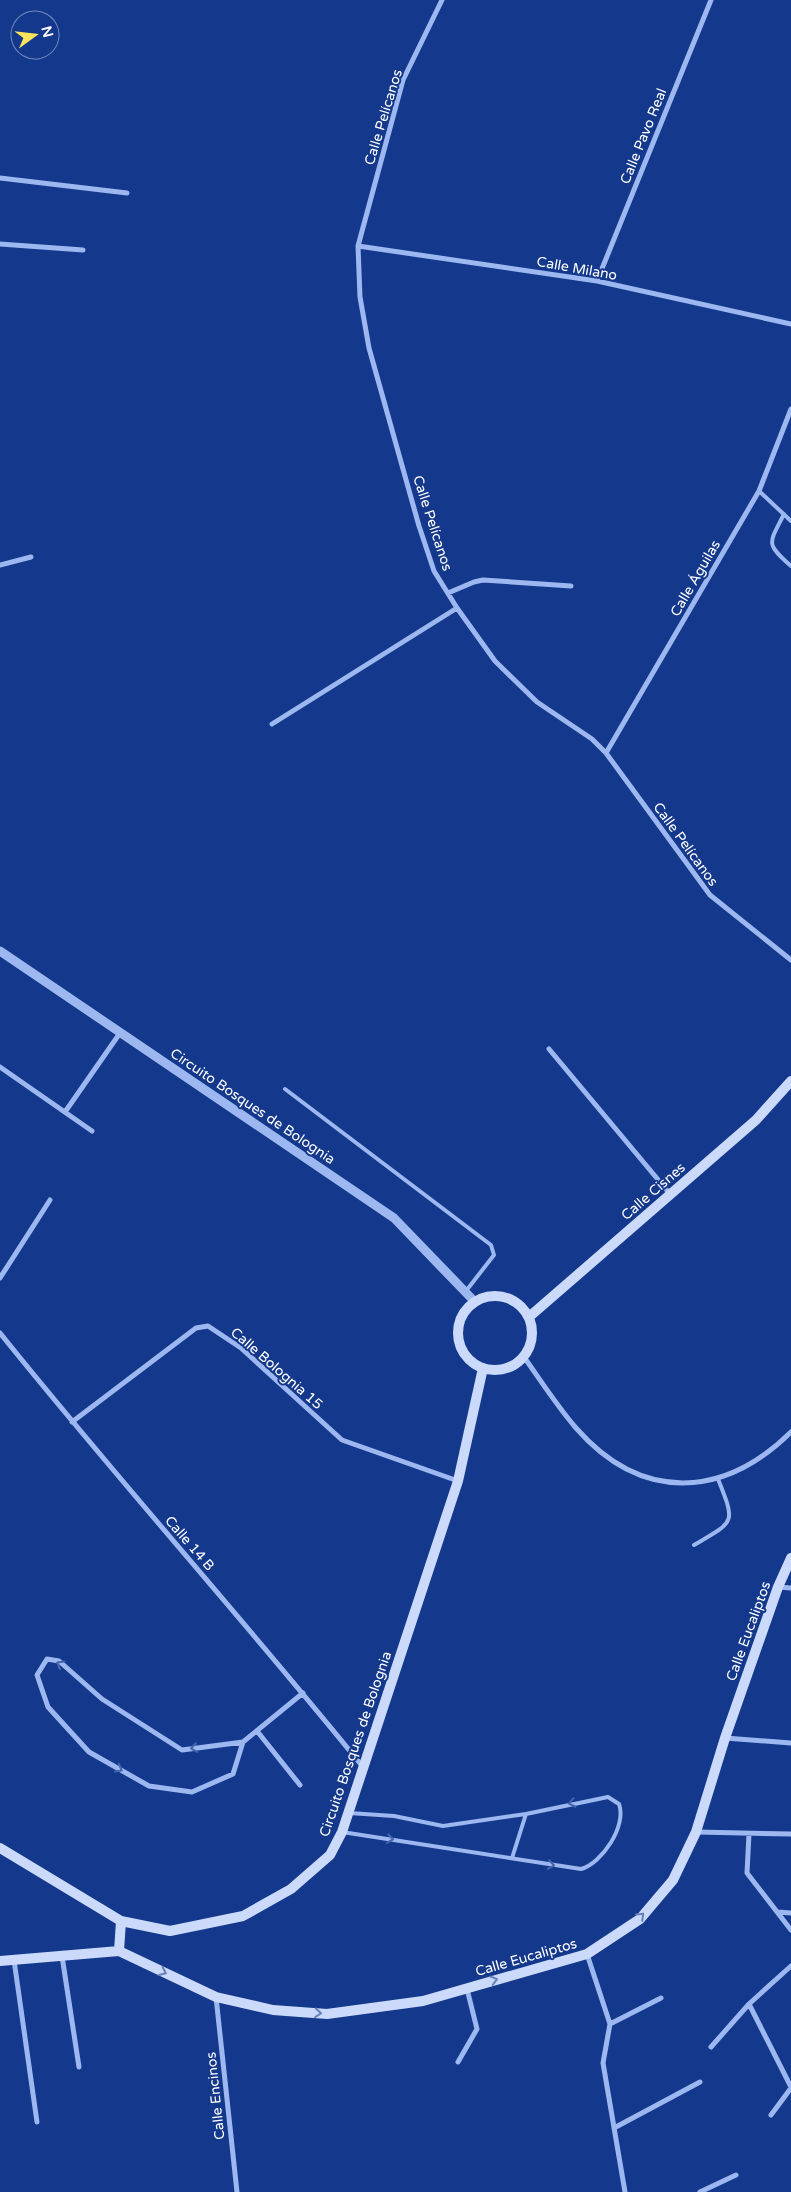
<svg xmlns="http://www.w3.org/2000/svg" width="791" height="2192" font-family="'Varela Round',sans-serif">
	<rect width="100%" height="100%" fill="#14398c"/>
	<g fill="none" stroke-linecap="round" stroke-linejoin="round">
		<path stroke="#9db8f0" stroke-width="4" d="M 759,491 L 791,521
			M 784,514 C 769,544 765,543 791,566
			M 285,1089 L 491,1245 L 494,1255 L 466,1291
			M 694,1545 C 735,1521 736,1524 718,1479
			M 342,1832 L 581,1869 C 602,1863 627,1826 619,1804 L 608,1797 L 526,1814 L 443,1826 L 394,1816 L 349,1813
			M 512,1858 L 526,1814"/>
		<path stroke="#9db8f0" stroke-width="5" d="M 442,0 L 403,80 L 358,246 L 360,297 L 369,348 L 419,526 L 434,571 L 457,608 L 495,661 L 537,702 L 592,739 L 606,753 L 710,895 L 791,960
			M 0,178 L 127,193
			M 0,244 L 83,250
			M 358,246 L 597,281 L 791,324
			M 597,281 L 711,0
			M 0,565 L 31,557
			M 448,593 L 474,582 L 483,580 L 571,586
			M 272,724 L 457,608
			M 606,753 L 759,491 L 791,409
			M 549,1049 L 670,1194
			M 0,1067 L 92,1131
			M 65,1112 L 120,1033
			M 0,1278 L 50,1200
			M 0,1333 C 118,1480 245,1621 363,1767
			M 524,1357 C 541,1381 557,1406 576,1428 C 641,1502 723,1499 791,1432
			M 72,1422 L 196,1328 L 208,1326 L 241,1348 L 342,1440 L 458,1481
			M 779,1587 L 791,1588
			M 257,1731 L 300,1785
			M 725,1738 L 791,1743
			M 243,1742 L 233,1774 L 192,1792 L 149,1786 L 89,1752 L 48,1707 L 37,1675 L 47,1659 L 59,1661 L 102,1699 L 182,1750 L 243,1742 L 303,1693
			M 697,1832 L 791,1834
			M 749,1834 L 747,1873 L 791,1930
			M 778,1912 L 791,1913
			M 587,1954 L 610,2024 L 603,2063 L 625,2192
			M 62,1956 L 79,2067
			M 14,1960 L 37,2122
			M 216,1997 L 237,2192
			M 749,2004 L 791,2087
			M 610,2024 L 661,1998
			M 711,2047 L 749,2004 L 791,1966
			M 458,2062 L 477,2029 L 467,1989
			M 771,2115 L 791,2088
			M 614,2128 L 700,2082
			M 700,2192 L 736,2175"/>
		<path stroke="#9db8f0" stroke-width="9" d="M 0,951 L 394,1218 L 475,1302"/>
		<path stroke="#cbdafb" stroke-width="10" d="M458 1333a37 37 0 1 1 74 0a37 37 0 1 1-74 0Z
			M 529,1317 L 756,1120 L 791,1081
			M 0,1848 L 121,1921 L 170,1931 L 243,1916 L 291,1889 L 330,1855 L 342,1832 L 458,1481 L 483,1368
			M 119,1951 L 216,1997 L 273,2010 L 327,2014 L 423,2001 L 587,1954 L 640,1919 L 673,1880 L 696,1832 L 725,1738 L 778,1587 L 791,1558
			M 119,1951 L 121,1921
			M 0,1961 L 119,1951"/>
	</g>
	<defs><path id="oneway-chevron" d="M-2-3.5L2.5 0L-2 3.5" fill="none" stroke-width="1.6" stroke-linecap="round" stroke-linejoin="round" transform="scale(1.25)"/></defs>
	<g stroke="#4465af">
		<use href="#oneway-chevron" transform="translate(60 1664) rotate(-149)"/>
		<use href="#oneway-chevron" transform="translate(194 1748) rotate(172)"/>
		<use href="#oneway-chevron" transform="translate(119 1769) rotate(29)"/>
		<use href="#oneway-chevron" transform="translate(572 1803) rotate(168)"/>
		<use href="#oneway-chevron" transform="translate(390 1839) rotate(9)"/>
		<use href="#oneway-chevron" transform="translate(551 1865) rotate(10)"/>
	</g>
	<g stroke="#6681be">
		<use href="#oneway-chevron" transform="translate(641 1916) rotate(-44)"/>
		<use href="#oneway-chevron" transform="translate(163 1972) rotate(25)"/>
		<use href="#oneway-chevron" transform="translate(494 1980) rotate(-16)"/>
		<use href="#oneway-chevron" transform="translate(318 2013) rotate(4)"/>
	</g>
	<g text-anchor="middle" stroke-width="4" stroke-linejoin="round" paint-order="stroke">
		<g font-size="14" fill="#fff" stroke="#14398c">
			<text transform="translate(383 117) rotate(-73)" y="5">Calle Pelícanos</text>
			<text transform="translate(643 136) rotate(-68)" y="5">Calle Pavo Real</text>
			<text transform="translate(577 268) rotate(10)" y="5">Calle Milano</text>
			<text transform="translate(433 523) rotate(72)" y="5">Calle Pelícanos</text>
			<text transform="translate(695 578) rotate(-60)" y="5">Calle Águilas</text>
			<text transform="translate(686 844) rotate(54)" y="5">Calle Pelícanos</text>
			<text transform="translate(253 1106) rotate(34)" y="5">Circuito Bosques de Bolognia</text>
			<text transform="translate(653 1191) rotate(-41)" y="5">Calle Cisnes</text>
			<text transform="translate(277 1368) rotate(41)" y="5">Calle Bolognia 15</text>
			<text transform="translate(190 1543) rotate(49)" y="5">Calle 14 B</text>
			<text transform="translate(748 1631) rotate(-70)" y="5">Calle Eucaliptos</text>
			<text transform="translate(355 1744) rotate(-71)" y="5">Circuito Bosques de Bolognia</text>
			<text transform="translate(526 1957) rotate(-16)" y="5">Calle Eucaliptos</text>
			<text transform="translate(215 2096) rotate(-96)" y="5">Calle Encinos</text>
		</g>
	</g>
	<g transform="translate(35 35) rotate(75)"><circle r="24" fill="#14398c" stroke="#7288ba"/>
	<path d="M0-4L9 19L0 12L-9 19Z" fill="#ffe55c"/>
	<text y="-8" font-size="14" font-weight="bold" text-anchor="middle" fill="#ffffff">N</text>
	</g>
</svg>
